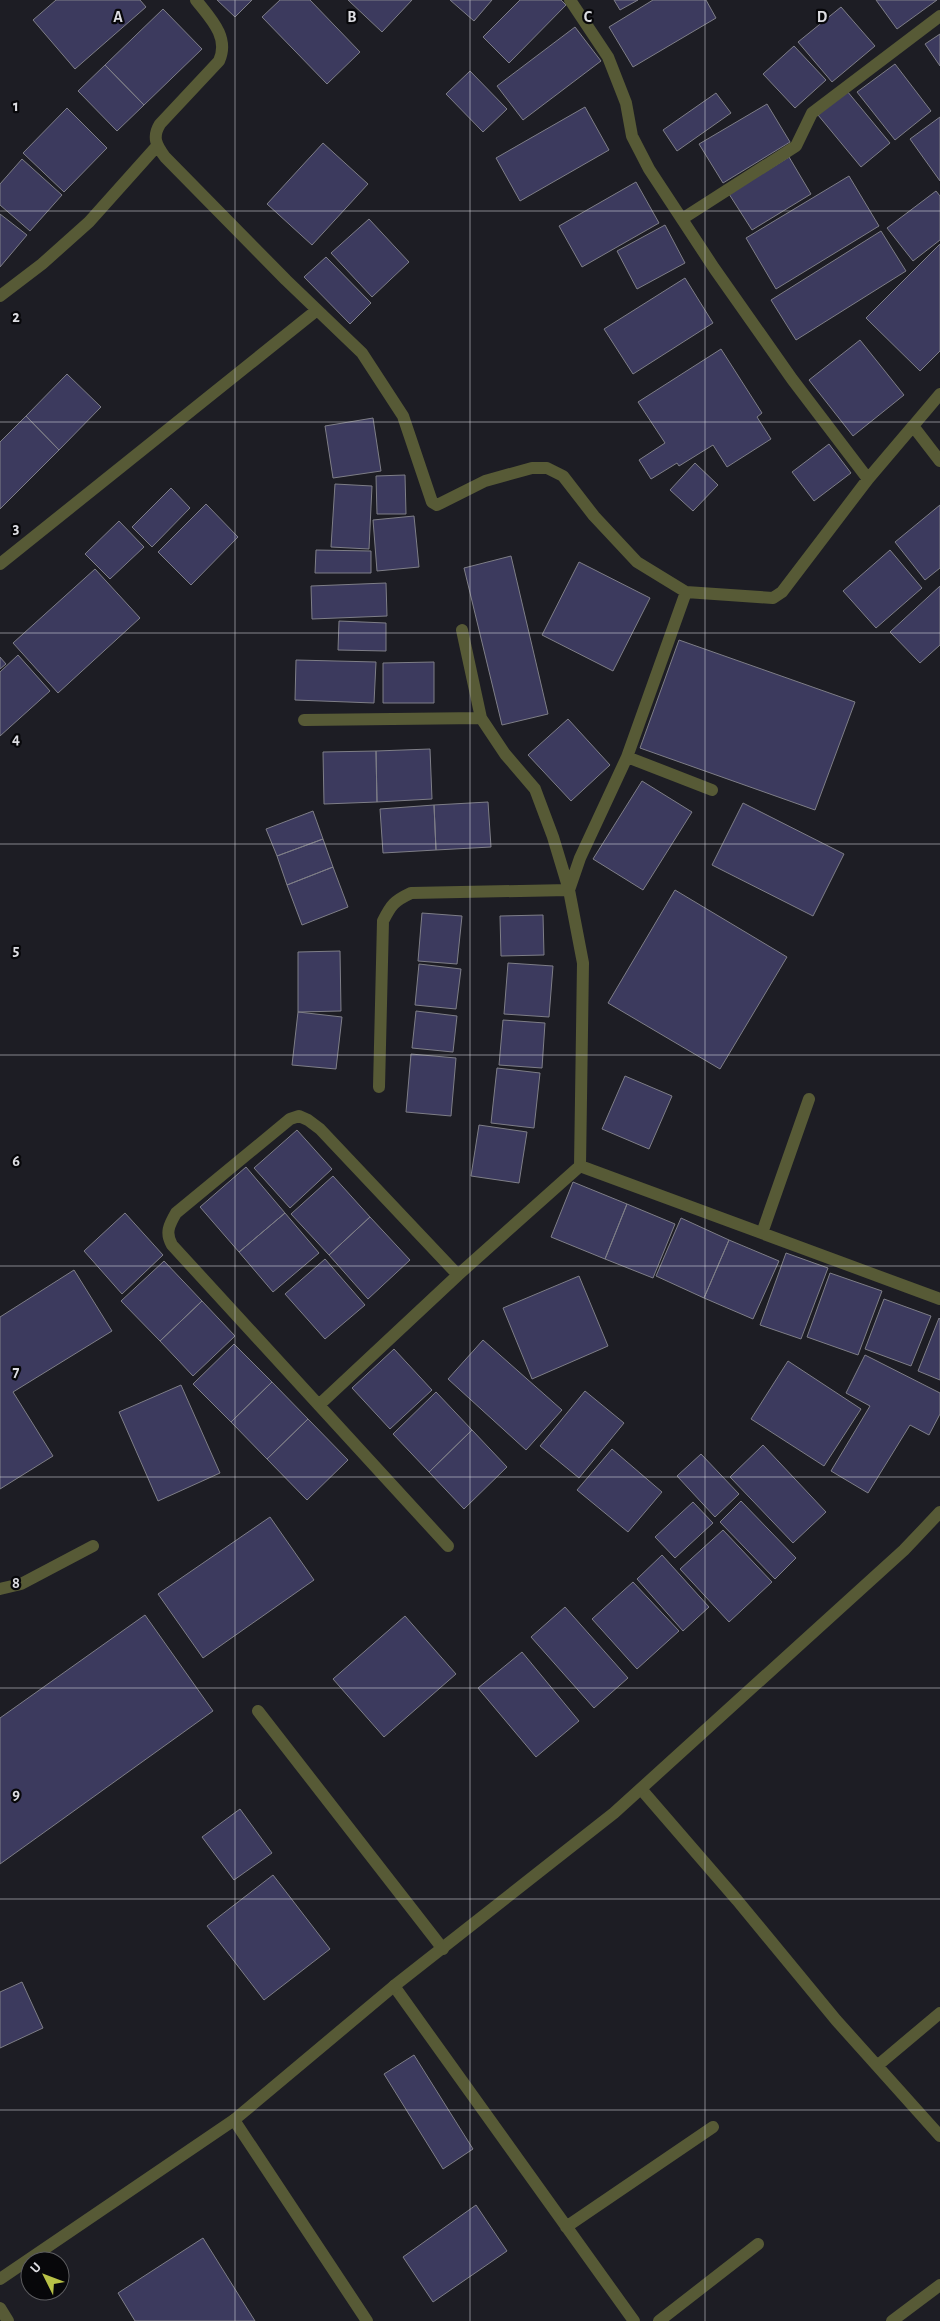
<svg xmlns="http://www.w3.org/2000/svg" width="940" height="2321" font-family="'Alegreya Sans',sans-serif">
	<rect width="100%" height="100%" fill="#1d1d24"/>
	<path fill="#3c3a5e" stroke="#7e7e87" d="M 56,0 L 140,0 L 146,7 L 75,69 L 33,20 Z
		M 217,0 L 252,0 L 235,17 Z
		M 280,0 L 310,0 L 360,52 L 327,84 L 262,17 Z
		M 348,0 L 412,0 L 382,32 Z
		M 450,0 L 492,0 L 474,21 Z
		M 520,0 L 561,0 L 566,5 L 509,63 L 483,37 Z
		M 614,0 L 638,0 L 620,10 Z
		M 653,0 L 706,0 L 716,18 L 633,67 L 609,27 Z
		M 876,0 L 937,0 L 897,29 Z
		M 841,7 L 875,46 L 832,82 L 798,42 Z
		M 163,9 L 202,49 L 144,105 L 105,65 Z
		M 575,27 L 601,61 L 523,120 L 497,86 Z
		M 940,34 L 940,66 L 925,44 Z
		M 794,46 L 826,80 L 795,108 L 763,74 Z
		M 895,64 L 931,111 L 895,140 L 857,92 Z
		M 105,65 L 144,105 L 117,131 L 78,91 Z
		M 470,71 L 507,109 L 483,132 L 446,94 Z
		M 847,91 L 890,143 L 861,167 L 818,115 Z
		M 716,93 L 731,113 L 677,151 L 663,130 Z
		M 767,104 L 790,142 L 723,183 L 699,144 Z
		M 585,107 L 609,150 L 520,201 L 496,158 Z
		M 67,108 L 107,148 L 64,192 L 23,153 Z
		M 940,117 L 940,181 L 910,139 Z
		M 323,143 L 368,184 L 312,245 L 267,204 Z
		M 789,157 L 811,194 L 752,230 L 729,194 Z
		M 22,159 L 62,195 L 30,231 L 0,205 L 0,184 Z
		M 849,176 L 879,226 L 776,289 L 746,238 Z
		M 636,182 L 659,223 L 582,267 L 559,226 Z
		M 936,191 L 940,196 L 940,240 L 913,261 L 887,228 Z
		M 0,214 L 27,235 L 0,267 Z
		M 369,219 L 409,262 L 372,297 L 331,253 Z
		M 665,225 L 685,263 L 637,289 L 617,251 Z
		M 881,231 L 906,271 L 796,340 L 771,300 Z
		M 940,244 L 940,351 L 920,371 L 866,318 Z
		M 326,257 L 371,303 L 350,324 L 304,277 Z
		M 685,278 L 713,323 L 633,374 L 604,329 Z
		M 860,340 L 904,395 L 853,436 L 809,380 Z
		M 721,349 L 762,413 L 757,417 L 771,439 L 727,467 L 713,445 L 679,466 L 677,463 L 651,479 L 639,460 L 665,443 L 638,402 Z
		M 67,374 L 101,407 L 59,450 L 26,416 Z
		M 26,416 L 59,450 L 0,509 L 0,442 Z
		M 373,418 L 381,471 L 333,478 L 325,426 Z
		M 829,444 L 851,473 L 814,501 L 792,472 Z
		M 695,463 L 718,485 L 693,511 L 670,490 Z
		M 405,475 L 406,514 L 377,514 L 376,476 Z
		M 335,484 L 372,486 L 369,549 L 331,547 Z
		M 171,488 L 190,508 L 152,547 L 132,527 Z
		M 206,504 L 238,537 L 191,585 L 158,552 Z
		M 940,505 L 940,568 L 925,580 L 895,542 Z
		M 414,516 L 419,567 L 377,571 L 373,520 Z
		M 119,521 L 144,547 L 110,579 L 85,554 Z
		M 316,550 L 371,551 L 371,573 L 315,573 Z
		M 890,550 L 922,588 L 876,628 L 843,591 Z
		M 511,556 L 548,714 L 502,725 L 464,568 Z
		M 579,562 L 650,598 L 613,671 L 542,635 Z
		M 95,569 L 140,618 L 58,693 L 13,643 Z
		M 386,583 L 387,616 L 312,619 L 311,586 Z
		M 940,586 L 940,645 L 920,663 L 890,632 Z
		M 339,621 L 386,623 L 386,651 L 338,650 Z
		M 679,640 L 855,702 L 815,810 L 640,748 Z
		M 18,655 L 50,691 L 0,736 L 0,672 Z
		M 0,657 L 6,664 L 0,669 Z
		M 296,660 L 376,662 L 374,703 L 295,700 Z
		M 434,662 L 434,703 L 383,703 L 383,663 Z
		M 568,719 L 610,765 L 571,801 L 528,755 Z
		M 430,749 L 432,799 L 377,802 L 376,751 Z
		M 376,751 L 377,802 L 324,804 L 323,752 Z
		M 642,781 L 692,812 L 643,890 L 593,859 Z
		M 488,802 L 491,847 L 436,850 L 434,805 Z
		M 743,803 L 844,854 L 813,916 L 712,865 Z
		M 434,805 L 436,850 L 383,853 L 380,809 Z
		M 313,811 L 323,839 L 277,856 L 266,829 Z
		M 323,839 L 333,867 L 287,885 L 277,856 Z
		M 333,867 L 348,907 L 302,925 L 287,885 Z
		M 675,890 L 787,957 L 720,1069 L 608,1003 Z
		M 422,913 L 462,916 L 457,964 L 418,961 Z
		M 543,915 L 544,955 L 501,956 L 500,916 Z
		M 340,951 L 341,1011 L 298,1012 L 298,952 Z
		M 508,963 L 553,966 L 549,1017 L 504,1014 Z
		M 419,964 L 461,969 L 456,1009 L 415,1005 Z
		M 416,1011 L 457,1016 L 453,1052 L 412,1048 Z
		M 298,1012 L 342,1017 L 336,1069 L 292,1065 Z
		M 503,1020 L 545,1023 L 542,1068 L 499,1065 Z
		M 411,1054 L 456,1058 L 451,1116 L 406,1112 Z
		M 497,1068 L 540,1073 L 534,1128 L 491,1123 Z
		M 625,1076 L 672,1096 L 649,1149 L 602,1129 Z
		M 479,1125 L 527,1132 L 519,1183 L 471,1176 Z
		M 297,1130 L 332,1169 L 290,1208 L 254,1168 Z
		M 246,1167 L 285,1213 L 239,1252 L 200,1207 Z
		M 333,1176 L 370,1217 L 329,1255 L 291,1214 Z
		M 573,1182 L 627,1204 L 605,1259 L 551,1237 Z
		M 627,1204 L 675,1224 L 653,1278 L 605,1259 Z
		M 125,1213 L 163,1255 L 122,1294 L 84,1251 Z
		M 285,1213 L 319,1253 L 273,1292 L 239,1252 Z
		M 370,1217 L 410,1260 L 368,1299 L 329,1255 Z
		M 681,1218 L 729,1240 L 704,1298 L 656,1276 Z
		M 729,1240 L 779,1261 L 753,1319 L 704,1298 Z
		M 786,1253 L 828,1268 L 801,1339 L 760,1325 Z
		M 325,1259 L 365,1305 L 325,1339 L 285,1294 Z
		M 164,1261 L 202,1301 L 160,1341 L 121,1301 Z
		M 74,1270 L 112,1331 L 13,1392 L 53,1456 L 0,1489 L 0,1317 Z
		M 830,1273 L 882,1291 L 858,1355 L 807,1337 Z
		M 579,1276 L 608,1346 L 532,1379 L 503,1308 Z
		M 884,1299 L 931,1316 L 911,1366 L 865,1349 Z
		M 202,1301 L 235,1336 L 193,1376 L 160,1341 Z
		M 939,1318 L 940,1319 L 940,1380 L 918,1371 Z
		M 483,1340 L 562,1410 L 526,1450 L 448,1379 Z
		M 234,1344 L 272,1382 L 231,1422 L 193,1384 Z
		M 394,1349 L 432,1390 L 390,1429 L 352,1388 Z
		M 865,1355 L 940,1393 L 940,1414 L 929,1435 L 910,1425 L 868,1493 L 831,1471 L 870,1406 L 846,1393 Z
		M 788,1361 L 861,1409 L 824,1466 L 751,1419 Z
		M 272,1382 L 308,1419 L 267,1459 L 231,1422 Z
		M 181,1385 L 220,1473 L 158,1501 L 119,1412 Z
		M 585,1391 L 624,1423 L 579,1478 L 540,1446 Z
		M 436,1392 L 472,1430 L 429,1472 L 393,1434 Z
		M 308,1419 L 348,1460 L 307,1500 L 267,1459 Z
		M 472,1430 L 507,1467 L 464,1509 L 429,1472 Z
		M 763,1445 L 826,1512 L 793,1543 L 730,1477 Z
		M 612,1449 L 662,1492 L 628,1532 L 577,1490 Z
		M 701,1454 L 739,1494 L 715,1517 L 677,1476 Z
		M 741,1501 L 796,1558 L 775,1579 L 720,1522 Z
		M 693,1502 L 713,1523 L 675,1558 L 655,1537 Z
		M 270,1517 L 314,1580 L 203,1658 L 158,1594 Z
		M 723,1530 L 772,1582 L 729,1622 L 680,1569 Z
		M 662,1555 L 709,1607 L 683,1631 L 637,1579 Z
		M 633,1582 L 679,1631 L 637,1669 L 592,1619 Z
		M 565,1607 L 628,1678 L 594,1708 L 531,1637 Z
		M 145,1615 L 213,1711 L 0,1864 L 0,1718 Z
		M 405,1616 L 456,1674 L 384,1737 L 333,1679 Z
		M 522,1652 L 579,1721 L 536,1757 L 478,1688 Z
		M 240,1809 L 272,1853 L 234,1880 L 202,1837 Z
		M 273,1875 L 330,1949 L 264,2000 L 207,1926 Z
		M 22,1982 L 43,2028 L 0,2048 L 0,1992 Z
		M 414,2055 L 473,2149 L 443,2169 L 384,2074 Z
		M 476,2205 L 507,2251 L 433,2302 L 403,2257 Z
		M 203,2238 L 255,2321 L 135,2321 L 118,2293 Z"/>
	<g fill="none" stroke-linecap="round" stroke-linejoin="round">
		<path stroke="#575a36" stroke-width="12" d="M 0,1589 L 21,1584 L 93,1546"/>
		<path stroke="#575a36" stroke-width="12" d="M 196,0 C 210,18 230,37 219,61 L 160,124 C 152,137 156,145 165,157 L 286,280 L 362,353 L 403,416 L 432,502 L 437,505 L 485,481 L 532,468 L 547,468 L 563,476 L 594,516 L 637,562 L 686,592 L 773,598 L 782,592 L 868,479
			M 570,0 L 608,57 L 626,103 L 632,136 L 649,169 L 714,268 L 792,379 L 868,479 L 913,426 L 940,461
			M 682,219 L 796,146 L 812,113 L 940,16
			M 0,296 L 42,264 L 89,222 L 157,146
			M 913,426 L 940,394
			M 0,564 L 317,310
			M 462,630 L 481,718 L 505,754 L 535,789 L 553,837 L 569,890 L 583,963 L 580,1166 L 940,1299
			M 304,720 L 481,718
			M 627,757 L 712,790
			M 379,1087 L 383,921 C 391,905 394,901 411,893 L 569,890 L 580,858 L 627,757 L 686,592
			M 762,1233 L 809,1099
			M 320,1404 L 458,1275
			M 448,1546 L 172,1245 C 165,1233 169,1225 176,1213 L 290,1119 L 299,1116 L 308,1120 L 320,1129 L 458,1275 L 580,1166
			M 258,1711 L 443,1949
			M 641,1789 L 737,1900 L 836,2020 L 940,2136
			M 394,1986 L 634,2321
			M 877,2066 L 940,2013
			M 234,2120 L 367,2321
			M 566,2227 L 713,2127
			M 0,2308 L 8,2321
			M 659,2321 L 758,2244
			M 892,2321 L 940,2285"/>
		<path stroke="#575a36" stroke-width="12" d="M 0,2279 L 234,2120 L 394,1986 L 614,1813 L 904,1550 L 940,1512"/>
	</g>
	<path fill="none" stroke="#dddde2" stroke-width="1" stroke-opacity="0.55" d="M 235,0 L 235,2321M 470,0 L 470,2321M 705,0 L 705,2321M 0,211 L 940,211M 0,422 L 940,422M 0,633 L 940,633M 0,844 L 940,844M 0,1055 L 940,1055M 0,1266 L 940,1266M 0,1477 L 940,1477M 0,1688 L 940,1688M 0,1899 L 940,1899M 0,2110 L 940,2110"/>
	<g font-size="16" text-anchor="middle" font-weight="bold" fill="#dddde2" stroke="#07070a" stroke-width="4.5" stroke-linejoin="round" paint-order="stroke">
		<text x="118" y="22">A</text>
		<text x="352" y="22">B</text>
		<text x="588" y="22">C</text>
		<text x="822" y="22">D</text>
		<text x="16" y="111">1</text>
		<text x="16" y="322">2</text>
		<text x="16" y="533">3</text>
		<text x="16" y="744">4</text>
		<text x="16" y="955">5</text>
		<text x="16" y="1166">6</text>
		<text x="16" y="1377">7</text>
		<text x="16" y="1588">8</text>
		<text x="16" y="1799">9</text>
	</g>
	<g transform="translate(45 2276) rotate(312)"><circle r="24" fill="#07070a" stroke="#5d5d60"/>
	<path d="M0-4L9 19L0 12L-9 19Z" fill="#b8c147"/>
	<text y="-8" font-size="14" font-weight="bold" text-anchor="middle" fill="#dddde2">U</text>
	</g>
</svg>
